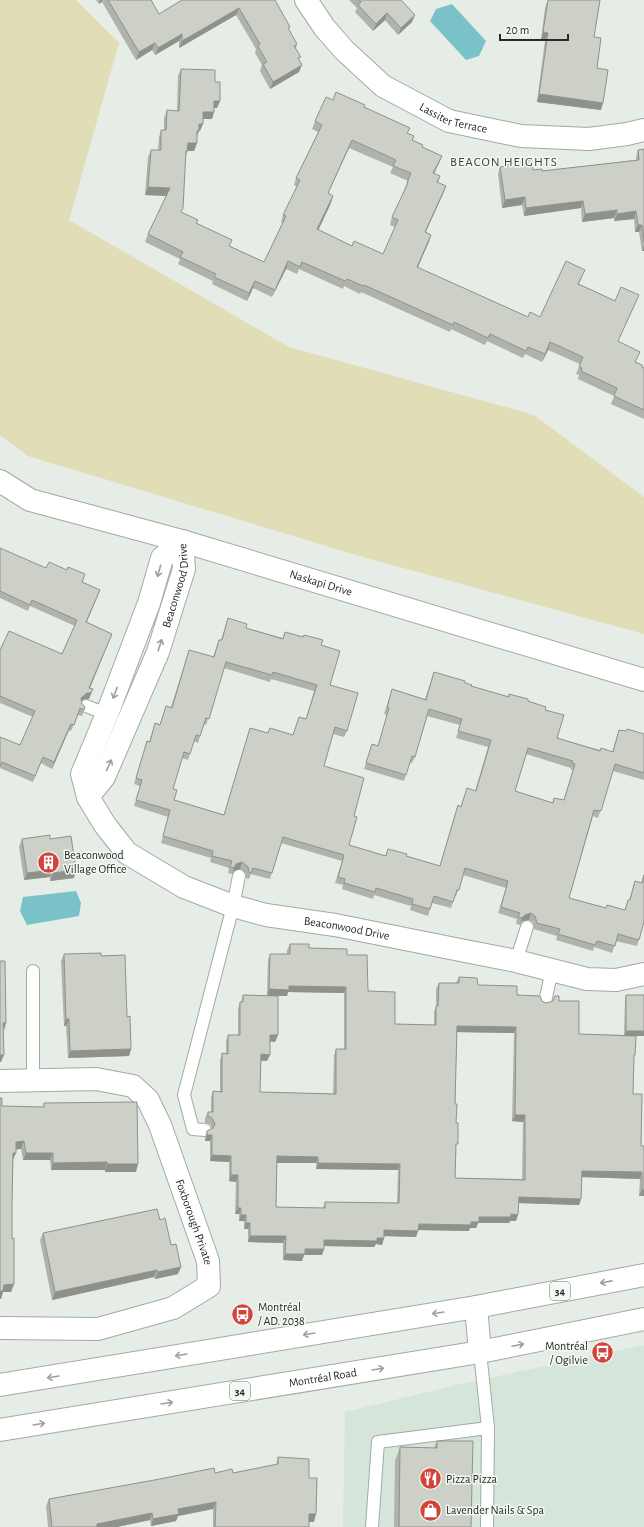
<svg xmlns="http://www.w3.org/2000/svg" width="644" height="1527" font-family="'Alegreya Sans',sans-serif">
	<rect width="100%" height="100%" fill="#e5ede6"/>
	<path fill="#d6e5d9" d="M 644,1345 L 644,1527 L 343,1527 L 345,1412 L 456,1385 Z"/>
	<path fill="#e1ddb6" d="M 0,0 L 76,0 L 119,43 L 69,220 L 289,347 L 534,415 L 644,497 L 644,634 L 356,555 L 28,456 L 0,435 Z"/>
	<path fill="#79c3c8" d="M 452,4 L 486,41 L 479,56 L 466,60 L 430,21 L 436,9 Z
		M 76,891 L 81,903 L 79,916 L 27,925 L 20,911 L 23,897 Z"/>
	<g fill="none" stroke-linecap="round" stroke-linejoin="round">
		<defs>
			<path id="service" d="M 86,706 L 107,714
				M 516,961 L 527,927
				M 545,1002 L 552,970
				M 33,1080 L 33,971
				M 205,1130 L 193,1129 L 184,1095 L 233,906 L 239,876
				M 480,1352 L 488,1428 L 487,1527
				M 372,1527 L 378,1442 L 488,1428"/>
			<g id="minor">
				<path id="s1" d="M 306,0 L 324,27 L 344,50 L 383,86 L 449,121 L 521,136 L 589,139 L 627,134 L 644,130"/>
				<path id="s2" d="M 0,481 L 30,500 L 182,541 L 644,680"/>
				<path id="s3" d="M 182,541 L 162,558 L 149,603 L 107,714 L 82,774 L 88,797 L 105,825 L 127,853 L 184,887 L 233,906 L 266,915 L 335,925 L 460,950 L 516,961 L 587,979 L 616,980 L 644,974"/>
				<path id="s4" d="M 88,797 L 104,777 L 158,652 L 184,569 L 182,541"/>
				<path id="s5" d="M 0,1081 L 96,1079 L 133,1086 L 148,1100 L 160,1125 L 208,1261 L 209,1286 L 173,1308 L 98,1329 L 0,1328"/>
			</g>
			<g id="primary">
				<path d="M 476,1307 L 480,1352"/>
				<path d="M 0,1385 L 476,1307 L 644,1275"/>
				<path id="s6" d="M 0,1430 L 480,1352 L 644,1319"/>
			</g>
		</defs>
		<use href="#service" stroke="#a2aaa4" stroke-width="14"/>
		<use href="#minor" stroke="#a2aaa4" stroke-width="24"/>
		<use href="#primary" stroke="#a2aaa4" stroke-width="24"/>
		<use href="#service" stroke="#fff" stroke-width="12"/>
		<use href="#minor" stroke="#fff" stroke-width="22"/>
		<use href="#primary" stroke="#fff" stroke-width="22"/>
	</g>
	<path fill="#afb3ab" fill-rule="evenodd" d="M 96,0 L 151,0 L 159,14 L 262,0 L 289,30 L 297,44 L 296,48 L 299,61 L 299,72 L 270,89 L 260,71 L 262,65 L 255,53 L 256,49 L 236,15 L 179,48 L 179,41 L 155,55 L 152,50 L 136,60 L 102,2 L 99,4 Z
		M 349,0 L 401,0 L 412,22 L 398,35 L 385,20 L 373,31 L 355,12 L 357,8 Z
		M 548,0 L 601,0 L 600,0 L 594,37 L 601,110 L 537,102 L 545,40 L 541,40 L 545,8 Z
		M 181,69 L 215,82 L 220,101 L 217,108 L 214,108 L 212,119 L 203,119 L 200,131 L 199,131 L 197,136 L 197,143 L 194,151 L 188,151 L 185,157 L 181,213 L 230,246 L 264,262 L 283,223 L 281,223 L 283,215 L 297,187 L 294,185 L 296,178 L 318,132 L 312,129 L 315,121 L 333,100 L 365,105 L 364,107 L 408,133 L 412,140 L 422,147 L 442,156 L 434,173 L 440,176 L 438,183 L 446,186 L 443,194 L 426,232 L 431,235 L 418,268 L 528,317 L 540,317 L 582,277 L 579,284 L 615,301 L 636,302 L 618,341 L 636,362 L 644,368 L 644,419 L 611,404 L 614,396 L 578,379 L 579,375 L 576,374 L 580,364 L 548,350 L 542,362 L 525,354 L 523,358 L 487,341 L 485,345 L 451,329 L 450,332 L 361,292 L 360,294 L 344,286 L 343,289 L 299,269 L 297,274 L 286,269 L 272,297 L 253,288 L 247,301 L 212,284 L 213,281 L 178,264 L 180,259 L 145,242 L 148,234 L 166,196 L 145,195 L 148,157 L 151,150 L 158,150 L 159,137 L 161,130 L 164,130 L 164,118 L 167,110 L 177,111 L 178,76 ZM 349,148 L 393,167 L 390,173 L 408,181 L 404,190 L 405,190 L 392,217 L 390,225 L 395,227 L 383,254 L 352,246 L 318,230 L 331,203 L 328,193 Z
		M 644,149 L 644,251 L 642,251 L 639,232 L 635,232 L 634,219 L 614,221 L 614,218 L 582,222 L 581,208 L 524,216 L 522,205 L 502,208 L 498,174 L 500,167 L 507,166 L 508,163 L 533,170 L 542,171 L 636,160 L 636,157 L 638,150 Z
		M 0,548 L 46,568 L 82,582 L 100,590 L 87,622 L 112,634 L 89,688 L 89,699 L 84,699 L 82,701 L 82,704 L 85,707 L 82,716 L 78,715 L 71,731 L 69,730 L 52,769 L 41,763 L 33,782 L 0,768 L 0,737 L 20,745 L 33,717 L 0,703 L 0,650 L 62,654 L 75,626 L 30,606 L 28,611 L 0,598 Z
		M 228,618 L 246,628 L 283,638 L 321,645 L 330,685 L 347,731 L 344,737 L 333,734 L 324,766 L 354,816 L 349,845 L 385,856 L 388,849 L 406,856 L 440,866 L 458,805 L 461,806 L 467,788 L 475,791 L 488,747 L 456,738 L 460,725 L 427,716 L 415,757 L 412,763 L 410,762 L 404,781 L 364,769 L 372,744 L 378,746 L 387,715 L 384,714 L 392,689 L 425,699 L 434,672 L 471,686 L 508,697 L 509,694 L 545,710 L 557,738 L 600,750 L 612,752 L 619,730 L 626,731 L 644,734 L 644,780 L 613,771 L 598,818 L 593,816 L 569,898 L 606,908 L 625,910 L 628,900 L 629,900 L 635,881 L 641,883 L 644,874 L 644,922 L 637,946 L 616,941 L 612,953 L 594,947 L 593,951 L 556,940 L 557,936 L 534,929 L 533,922 L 529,920 L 522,921 L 520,925 L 516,924 L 517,919 L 498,913 L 506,888 L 463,875 L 456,896 L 455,896 L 451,908 L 432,903 L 428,916 L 410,910 L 411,906 L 374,895 L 373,899 L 342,889 L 343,885 L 335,883 L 342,861 L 281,843 L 270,879 L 251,874 L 249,879 L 246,878 L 246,873 L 240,869 L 234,871 L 232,874 L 228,873 L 229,868 L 210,862 L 211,858 L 161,843 L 168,817 L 134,806 L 140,786 L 134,784 L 145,748 L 147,741 L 149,742 L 155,723 L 160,724 L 166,706 L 171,707 L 189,650 L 213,657 L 219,640 L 221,640 ZM 224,668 L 270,682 L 271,679 L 314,691 L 306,719 L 299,717 L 293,735 L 270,728 L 268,733 L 250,728 L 224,815 L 174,800 L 173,789 L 182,758 L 188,760 L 194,741 L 198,743 L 204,724 L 206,725 ZM 526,754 L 571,768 L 570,769 L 573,770 L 564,800 L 554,798 L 553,803 L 515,791 Z
		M 22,839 L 50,839 L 74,878 L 50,881 L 50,877 L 24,880 L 19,847 Z
		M 290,944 L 309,948 L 347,955 L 368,991 L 395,1024 L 434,1025 L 434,1012 L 436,1006 L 436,989 L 439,983 L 456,983 L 459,977 L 478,985 L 542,1001 L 546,1003 L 559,1001 L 579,1034 L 624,1035 L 625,1000 L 626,995 L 644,995 L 644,1036 L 636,1036 L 635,1055 L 633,1060 L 633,1094 L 641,1146 L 644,1196 L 639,1196 L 640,1179 L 582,1177 L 581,1199 L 579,1205 L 519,1203 L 516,1221 L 510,1221 L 509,1223 L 478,1223 L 476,1228 L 470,1228 L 469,1231 L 418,1230 L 416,1237 L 384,1236 L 384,1238 L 382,1245 L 376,1244 L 374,1247 L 324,1246 L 324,1249 L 322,1255 L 304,1255 L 302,1261 L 283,1260 L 283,1243 L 248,1242 L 248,1229 L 244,1229 L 244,1221 L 239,1221 L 239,1214 L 235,1214 L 236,1182 L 229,1181 L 229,1162 L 210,1161 L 210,1141 L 205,1141 L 205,1137 L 207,1131 L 212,1129 L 210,1124 L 205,1123 L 205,1118 L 208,1112 L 211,1112 L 211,1098 L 213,1091 L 220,1091 L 220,1060 L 222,1053 L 226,1054 L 226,1041 L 228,1035 L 238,1035 L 238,1009 L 240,1002 L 241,1002 L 243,995 L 267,995 L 268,960 L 270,954 L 287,954 L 287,950 ZM 288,992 L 344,993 L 344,1049 L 336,1049 L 334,1055 L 333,1094 L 260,1092 L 261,1061 L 267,1061 L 270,1041 L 275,1042 L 278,1035 L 278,996 L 287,996 ZM 457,1032 L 514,1033 L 512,1121 L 523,1122 L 522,1179 L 455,1178 L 456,1123 L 455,1104 ZM 277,1163 L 316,1163 L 316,1169 L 398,1170 L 397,1203 L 325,1202 L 323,1208 L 276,1207 Z
		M 64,954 L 101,956 L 131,1049 L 129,1056 L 68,1058 L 66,1026 L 64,1026 L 61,961 Z
		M 44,1103 L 136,1172 L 105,1172 L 105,1170 L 51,1170 L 50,1160 L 23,1160 L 21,1149 L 16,1149 L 13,1160 L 12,1205 L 12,1239 L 14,1284 L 11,1292 L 3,1292 L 1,1299 L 2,1106 L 43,1107 Z
		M 160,1220 L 171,1245 L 178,1274 L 155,1279 L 154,1277 L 52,1300 L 40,1240 L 43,1233 Z
		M 437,1441 L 471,1527 L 394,1527 L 395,1461 L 400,1447 L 434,1448 Z
		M 278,1457 L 309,1478 L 314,1522 L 309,1522 L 309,1527 L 213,1527 L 213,1509 L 178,1516 L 176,1521 L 151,1526 L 150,1520 L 117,1527 L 48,1527 L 46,1506 L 49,1499 L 215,1473 L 233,1473 L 276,1465 Z"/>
	<path fill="#8f928b" d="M 100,0 L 102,0 L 102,2 L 99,4 Z
		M 239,8 L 236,15 L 179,48 L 182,41 Z
		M 387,13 L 385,20 L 373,31 L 376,24 Z
		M 415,15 L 412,22 L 398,35 L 401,28 Z
		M 543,32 L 548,33 L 545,40 L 541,40 Z
		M 182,34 L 179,41 L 155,55 L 158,48 Z
		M 155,43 L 152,50 L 136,60 L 139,52 Z
		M 302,65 L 299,72 L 270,89 L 273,82 Z
		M 539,94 L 603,103 L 601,110 L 537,102 Z
		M 214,101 L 220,101 L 217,108 L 212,108 Z
		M 203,112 L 214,112 L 212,119 L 201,119 Z
		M 199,124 L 203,124 L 200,131 L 199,131 L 196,138 Z
		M 352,140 L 349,148 L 325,200 L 328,193 Z
		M 188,143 L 197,143 L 194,151 L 185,151 Z
		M 442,156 L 439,163 L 431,180 L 433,173 Z
		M 446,186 L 443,194 L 422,239 L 425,232 Z
		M 148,187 L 170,188 L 167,196 L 145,195 Z
		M 333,196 L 331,203 L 315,237 L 317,229 Z
		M 525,197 L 522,205 L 502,208 L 505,200 Z
		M 583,201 L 581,208 L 524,216 L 526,208 Z
		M 617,210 L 614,218 L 582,222 L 585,214 Z
		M 636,211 L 634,219 L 614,221 L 617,214 Z
		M 638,225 L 642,225 L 639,232 L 635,232 Z
		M 431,235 L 429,242 L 414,275 L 417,267 Z
		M 644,245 L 644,251 L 642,251 Z
		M 288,261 L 286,269 L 272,297 L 275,290 Z
		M 255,281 L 253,288 L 247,301 L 249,293 Z
		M 550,342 L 548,350 L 542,362 L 545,354 Z
		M 112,634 L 88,693 L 93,689 L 89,699 L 84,699 L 79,704 L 81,698 Z
		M 71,724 L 69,730 L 52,769 L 54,762 Z
		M 242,862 L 240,869 L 234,871 L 232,874 L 236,864 Z
		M 52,870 L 50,877 L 24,880 L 27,873 Z
		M 76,870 L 74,878 L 50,881 L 53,873 Z
		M 531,913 L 529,920 L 522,921 L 520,925 L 522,918 L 525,915 Z
		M 289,986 L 346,987 L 344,993 L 288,992 L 287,996 L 267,996 L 269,989 Z
		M 66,1019 L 69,1019 L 66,1026 L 64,1026 Z
		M 3,1023 L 6,1023 L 4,1031 Z
		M 457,1026 L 516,1027 L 514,1033 L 454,1032 Z
		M 626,1031 L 644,1031 L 644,1036 L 624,1036 Z
		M 270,1035 L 278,1035 L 275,1042 L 268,1041 Z
		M 131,1049 L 129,1056 L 68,1058 L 70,1051 Z
		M 261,1054 L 270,1055 L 267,1061 L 258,1060 Z
		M 0,1055 L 4,1055 L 1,1062 L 0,1062 Z
		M 515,1115 L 525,1115 L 523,1122 L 512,1121 Z
		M 207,1135 L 212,1135 L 210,1141 L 205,1141 Z
		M 24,1141 L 21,1149 L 13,1150 L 16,1142 Z
		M 13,1153 L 16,1153 L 13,1160 Z
		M 26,1153 L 53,1153 L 50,1160 L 23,1160 Z
		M 212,1155 L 231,1156 L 229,1162 L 210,1161 Z
		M 277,1156 L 318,1157 L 316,1163 L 275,1163 Z
		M 107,1162 L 105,1170 L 51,1170 L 53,1163 Z
		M 318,1163 L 400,1164 L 398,1170 L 316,1169 Z
		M 107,1164 L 138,1164 L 136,1172 L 105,1172 Z
		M 582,1171 L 642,1172 L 640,1179 L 580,1177 Z
		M 231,1175 L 238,1175 L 236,1182 L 229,1181 Z
		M 642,1190 L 644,1190 L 644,1196 L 639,1196 Z
		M 519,1197 L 581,1199 L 579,1205 L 516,1203 Z
		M 238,1208 L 241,1208 L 239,1214 L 235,1214 Z
		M 511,1214 L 518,1215 L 516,1221 L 510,1221 L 509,1223 L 478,1223 L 476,1228 L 470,1228 L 469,1231 L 416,1230 L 419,1224 L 471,1222 L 479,1217 Z
		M 241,1215 L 246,1215 L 244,1221 L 239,1221 Z
		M 246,1223 L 250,1223 L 248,1229 L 244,1229 Z
		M 384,1230 L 418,1231 L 416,1237 L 382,1236 Z
		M 250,1236 L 286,1236 L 283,1243 L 248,1242 Z
		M 377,1238 L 384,1238 L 382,1245 L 376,1244 L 374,1247 L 322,1246 L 324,1240 Z
		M 305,1249 L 324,1249 L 322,1255 L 304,1255 L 302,1261 L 283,1260 L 285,1254 Z
		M 181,1267 L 178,1274 L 155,1279 L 158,1272 Z
		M 157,1270 L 154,1277 L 52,1300 L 55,1292 Z
		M 14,1284 L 11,1292 L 3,1292 L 1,1299 L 0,1299 L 0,1291 L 4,1285 Z
		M 216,1502 L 213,1509 L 178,1516 L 176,1521 L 151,1526 L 153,1519 L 178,1509 Z
		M 152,1513 L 150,1520 L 117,1527 L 96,1527 L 97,1524 Z
		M 309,1514 L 316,1514 L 314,1522 L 306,1522 Z"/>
	<path fill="#ccd0c7" stroke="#8f928b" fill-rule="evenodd" d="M 108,0 L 151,0 L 159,14 L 182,0 L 275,0 L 290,27 L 288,28 L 297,44 L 294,46 L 301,57 L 298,58 L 302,65 L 273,82 L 263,64 L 267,62 L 258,46 L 260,44 L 239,8 L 182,41 L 182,34 L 158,48 L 155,43 L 139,52 Z
		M 359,0 L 401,0 L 415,15 L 401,28 L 387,13 L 376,24 L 358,5 L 361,2 Z
		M 548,0 L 600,0 L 594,37 L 601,38 L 597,68 L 608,70 L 603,103 L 539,94 L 548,33 L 543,32 Z
		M 181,69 L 215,70 L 215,82 L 220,82 L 220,101 L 214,101 L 214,112 L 203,112 L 203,124 L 199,124 L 199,131 L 197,131 L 197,143 L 188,143 L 187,151 L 186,151 L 183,208 L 181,212 L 198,220 L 196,223 L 232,240 L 229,246 L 264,262 L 286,216 L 283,215 L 300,180 L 296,178 L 322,125 L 315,121 L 326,97 L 333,100 L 336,92 L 365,105 L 364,107 L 410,128 L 407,133 L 414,136 L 412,140 L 423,145 L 422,147 L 442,156 L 433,173 L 440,176 L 437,182 L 446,186 L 425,232 L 431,235 L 417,267 L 528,317 L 530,312 L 540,317 L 566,261 L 585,270 L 578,284 L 596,292 L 615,301 L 621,287 L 639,295 L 618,341 L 640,352 L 635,362 L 642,365 L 642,367 L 644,368 L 644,410 L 614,396 L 617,388 L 581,371 L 582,368 L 579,366 L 583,357 L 550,342 L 545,354 L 528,347 L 526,351 L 490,334 L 488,338 L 454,322 L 453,325 L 364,285 L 363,286 L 347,279 L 345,281 L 302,262 L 300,267 L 288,261 L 275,290 L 255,281 L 249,293 L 214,277 L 216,274 L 180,257 L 183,252 L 148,234 L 170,188 L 148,187 L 151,150 L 161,150 L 161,130 L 166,130 L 167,110 L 179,111 ZM 352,140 L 396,160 L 393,166 L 411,173 L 407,183 L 408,183 L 392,217 L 398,220 L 383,254 L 354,241 L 352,246 L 317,229 L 333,196 L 328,193 Z
		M 644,149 L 644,242 L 642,225 L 638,225 L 636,211 L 617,214 L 617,210 L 585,214 L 583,201 L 526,208 L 525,197 L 505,200 L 500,167 L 508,166 L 508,163 L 532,160 L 533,170 L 542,169 L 542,171 L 639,160 L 638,150 Z
		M 0,548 L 46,568 L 49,562 L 67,570 L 68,567 L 85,574 L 82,582 L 100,590 L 86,622 L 112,634 L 89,688 L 93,689 L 91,693 L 87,693 L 81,698 L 82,704 L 85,707 L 84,710 L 80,708 L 74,725 L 71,724 L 54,762 L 43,757 L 35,776 L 2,762 L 0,766 L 0,737 L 20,745 L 35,711 L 0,696 L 0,650 L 9,631 L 62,654 L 77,620 L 32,600 L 30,605 L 0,591 Z
		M 228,618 L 247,624 L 246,628 L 283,639 L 285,632 L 303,637 L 304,635 L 323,640 L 321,645 L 340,651 L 330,685 L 358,693 L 347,731 L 335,727 L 324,766 L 364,778 L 354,816 L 357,817 L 349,845 L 386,856 L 388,849 L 407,854 L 406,856 L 440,866 L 458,805 L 461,807 L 467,788 L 476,791 L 491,740 L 458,731 L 462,719 L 429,709 L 415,757 L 412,756 L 406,775 L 366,763 L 372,744 L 378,746 L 389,708 L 387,708 L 392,689 L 426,700 L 434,672 L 465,681 L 465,683 L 472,685 L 471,686 L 509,697 L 509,694 L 528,699 L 528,701 L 546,707 L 545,710 L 564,715 L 557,738 L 600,751 L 601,748 L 613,752 L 619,730 L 626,731 L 627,729 L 644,734 L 644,773 L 615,764 L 601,811 L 594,810 L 569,898 L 606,908 L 607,905 L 625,910 L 628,900 L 630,900 L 635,881 L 642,883 L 644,875 L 644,922 L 639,940 L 618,934 L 615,946 L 597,941 L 595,945 L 558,934 L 560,929 L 537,923 L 535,916 L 531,913 L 525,915 L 522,918 L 518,917 L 520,913 L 501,907 L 508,881 L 465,868 L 459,890 L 457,890 L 453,902 L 434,896 L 430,909 L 412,904 L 413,899 L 376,888 L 375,892 L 344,883 L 345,879 L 338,877 L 344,855 L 283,837 L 272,873 L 253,868 L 251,873 L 249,872 L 248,867 L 242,862 L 236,864 L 234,868 L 230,867 L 232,861 L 212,856 L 213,851 L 163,836 L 170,810 L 136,800 L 142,780 L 136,778 L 147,741 L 150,742 L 155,723 L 160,725 L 166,706 L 172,708 L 189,650 L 214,657 L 219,640 L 222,640 ZM 226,662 L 272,675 L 273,672 L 317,685 L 306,719 L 299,717 L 293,735 L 270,728 L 268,733 L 250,728 L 224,815 L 174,800 L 177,790 L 173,789 L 184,752 L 190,754 L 196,735 L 200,736 L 206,718 L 209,719 ZM 528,748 L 573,761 L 572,763 L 575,764 L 564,800 L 554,798 L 553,803 L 515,791 Z
		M 50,835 L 50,839 L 71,836 L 76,870 L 53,873 L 52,870 L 27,873 L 22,839 Z
		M 290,944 L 309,944 L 309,948 L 347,949 L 347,955 L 367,955 L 368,991 L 395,992 L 395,1024 L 436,1025 L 436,1006 L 438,1006 L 439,983 L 459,983 L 459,977 L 477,978 L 478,985 L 517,986 L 517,995 L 540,996 L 542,1001 L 546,1003 L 553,1001 L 555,996 L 559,996 L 559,1001 L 579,1001 L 579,1034 L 636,1036 L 635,1055 L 634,1055 L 633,1094 L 642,1094 L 641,1146 L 644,1146 L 644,1190 L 642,1190 L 642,1172 L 582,1171 L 581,1199 L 519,1197 L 518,1215 L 511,1214 L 511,1217 L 479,1217 L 479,1222 L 471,1222 L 471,1225 L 419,1224 L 418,1231 L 384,1230 L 384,1238 L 377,1238 L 377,1241 L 324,1240 L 324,1249 L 305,1249 L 305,1254 L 285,1254 L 286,1236 L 250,1236 L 250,1223 L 246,1223 L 246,1215 L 241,1215 L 241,1208 L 238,1208 L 238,1175 L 231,1175 L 231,1156 L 212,1155 L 212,1135 L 207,1135 L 207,1131 L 213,1128 L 215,1124 L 212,1118 L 208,1116 L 208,1112 L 213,1112 L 213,1091 L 222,1092 L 222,1053 L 228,1054 L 228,1035 L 240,1035 L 240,1002 L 243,1002 L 243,995 L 278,996 L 278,1035 L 270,1035 L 270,1055 L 261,1054 L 260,1092 L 336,1094 L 336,1049 L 346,1049 L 346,987 L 289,986 L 289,990 L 269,989 L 270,954 L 290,954 ZM 457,1026 L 516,1027 L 515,1115 L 525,1115 L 525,1180 L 455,1178 L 456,1144 L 458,1144 L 458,1123 L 456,1123 L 457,1104 L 455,1104 ZM 277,1156 L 318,1157 L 318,1163 L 400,1164 L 399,1203 L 325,1202 L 325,1208 L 276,1207 Z
		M 101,953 L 101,956 L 125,955 L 127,1017 L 130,1016 L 131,1049 L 70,1051 L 69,1019 L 66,1019 L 64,954 Z
		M 0,961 L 5,961 L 6,1023 L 3,1023 L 4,1055 L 0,1055 Z
		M 626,995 L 644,995 L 644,1031 L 626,1031 Z
		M 0,1098 L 2,1098 L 2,1106 L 44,1107 L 44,1103 L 137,1102 L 138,1164 L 107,1164 L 107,1162 L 53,1163 L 53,1153 L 26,1153 L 24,1141 L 16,1142 L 16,1153 L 13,1153 L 12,1205 L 12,1239 L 14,1238 L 14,1284 L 4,1285 L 3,1291 L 0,1291 Z
		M 157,1209 L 160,1220 L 165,1218 L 171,1245 L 176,1244 L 181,1267 L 158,1272 L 157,1270 L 55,1292 L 43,1233 Z
		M 437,1441 L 473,1441 L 471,1527 L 399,1527 L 400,1447 L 437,1448 Z
		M 278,1457 L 309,1459 L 309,1478 L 317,1478 L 316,1514 L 309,1514 L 309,1527 L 215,1527 L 216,1502 L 178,1509 L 179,1514 L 153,1519 L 152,1513 L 97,1524 L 97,1527 L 52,1527 L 49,1499 L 160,1479 L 214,1468 L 215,1473 L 232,1469 L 233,1473 L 278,1464 Z"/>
	<defs><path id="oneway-shaft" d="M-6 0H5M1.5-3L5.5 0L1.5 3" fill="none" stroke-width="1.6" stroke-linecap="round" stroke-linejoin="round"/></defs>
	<g stroke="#9e9f9e">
		<use href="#oneway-shaft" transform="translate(159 571) rotate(106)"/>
		<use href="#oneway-shaft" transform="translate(160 645) rotate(-72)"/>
		<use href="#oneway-shaft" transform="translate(115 693) rotate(111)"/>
		<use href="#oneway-shaft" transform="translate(109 765) rotate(-66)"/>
		<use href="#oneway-shaft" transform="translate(606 1282) rotate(169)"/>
		<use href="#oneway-shaft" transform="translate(438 1313) rotate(171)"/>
		<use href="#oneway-shaft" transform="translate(309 1334) rotate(171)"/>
		<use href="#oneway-shaft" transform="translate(518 1345) rotate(-12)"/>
		<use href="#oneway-shaft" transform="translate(181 1355) rotate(171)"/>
		<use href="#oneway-shaft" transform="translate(378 1369) rotate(-9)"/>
		<use href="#oneway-shaft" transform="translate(53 1377) rotate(171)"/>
		<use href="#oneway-shaft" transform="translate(167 1403) rotate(-9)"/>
		<use href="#oneway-shaft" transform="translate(39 1424) rotate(-9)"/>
	</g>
	<defs>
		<symbol id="building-disc" viewBox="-11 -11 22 22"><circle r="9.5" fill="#d2433c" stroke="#f2faf3"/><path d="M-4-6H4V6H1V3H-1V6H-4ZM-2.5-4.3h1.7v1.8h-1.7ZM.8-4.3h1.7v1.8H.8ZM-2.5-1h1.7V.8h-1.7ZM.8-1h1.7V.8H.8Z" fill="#fff"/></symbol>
		<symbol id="bus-disc" viewBox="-11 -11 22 22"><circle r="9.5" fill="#d2433c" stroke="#f2faf3"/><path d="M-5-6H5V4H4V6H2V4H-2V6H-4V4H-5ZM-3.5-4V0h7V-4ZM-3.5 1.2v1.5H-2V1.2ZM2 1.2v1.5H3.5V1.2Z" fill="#fff"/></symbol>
		<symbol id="restaurant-disc" viewBox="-11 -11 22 22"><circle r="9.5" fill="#d2433c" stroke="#f2faf3"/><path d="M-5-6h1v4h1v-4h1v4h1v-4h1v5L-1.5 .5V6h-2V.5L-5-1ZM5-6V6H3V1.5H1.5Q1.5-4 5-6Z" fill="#fff"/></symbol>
		<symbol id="shop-disc" viewBox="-11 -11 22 22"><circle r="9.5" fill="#d2433c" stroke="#f2faf3"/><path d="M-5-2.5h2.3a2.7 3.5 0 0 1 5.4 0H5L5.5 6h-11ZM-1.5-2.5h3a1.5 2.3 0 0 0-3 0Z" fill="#fff"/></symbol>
	</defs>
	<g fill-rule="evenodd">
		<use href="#building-disc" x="36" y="850" width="25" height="25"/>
		<use href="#bus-disc" x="230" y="1302" width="25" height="25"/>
		<use href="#bus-disc" x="590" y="1340" width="25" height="25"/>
		<use href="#restaurant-disc" x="418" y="1466" width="25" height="25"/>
		<use href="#shop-disc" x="418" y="1498" width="25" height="25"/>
	</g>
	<g text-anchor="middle" stroke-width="3" stroke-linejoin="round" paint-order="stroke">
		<g fill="#f2faf3" stroke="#646865" stroke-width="1">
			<rect x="550" y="1282" width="20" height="18" rx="3"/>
			<rect x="230" y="1382" width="20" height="18" rx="3"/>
		</g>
		<g font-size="11" font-weight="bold" fill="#272a28">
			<text x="560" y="1295">34</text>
			<text x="240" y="1395">34</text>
		</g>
		<g font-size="12" fill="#272a28" stroke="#f2faf3">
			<text dy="4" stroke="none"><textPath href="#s1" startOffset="194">Lassiter Terrace</textPath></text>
			<text dy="4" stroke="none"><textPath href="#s2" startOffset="338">Naskapi Drive</textPath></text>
			<text dy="4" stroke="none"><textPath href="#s4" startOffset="231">Beaconwood Drive</textPath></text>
			<text dy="4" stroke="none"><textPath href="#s3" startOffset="584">Beaconwood Drive</textPath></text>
			<text dy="4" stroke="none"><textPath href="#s5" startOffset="285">Foxborough Private</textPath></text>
			<text dy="4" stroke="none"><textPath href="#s6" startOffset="327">Montréal Road</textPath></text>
		</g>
		<g font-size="12" fill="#272a28" stroke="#f2faf3" text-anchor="start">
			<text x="64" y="859">Beaconwood<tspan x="64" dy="14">Village Office</tspan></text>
			<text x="258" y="1311">Montréal<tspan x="258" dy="14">/ AD. 2038</tspan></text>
			<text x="588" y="1350" text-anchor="end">Montréal<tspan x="588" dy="14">/ Ogilvie</tspan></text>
			<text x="446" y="1483">Pizza Pizza</text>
			<text x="446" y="1514">Lavender Nails &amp; Spa</text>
		</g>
		<g font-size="13" letter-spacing="1" fill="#3a413b" stroke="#f2faf3">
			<text x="504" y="166">BEACON HEIGHTS</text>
		</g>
	</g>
	<path d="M500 34v6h68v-6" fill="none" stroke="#272a28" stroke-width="2"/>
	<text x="506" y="34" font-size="12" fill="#272a28" stroke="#f2faf3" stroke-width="3" paint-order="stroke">20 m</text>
</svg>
